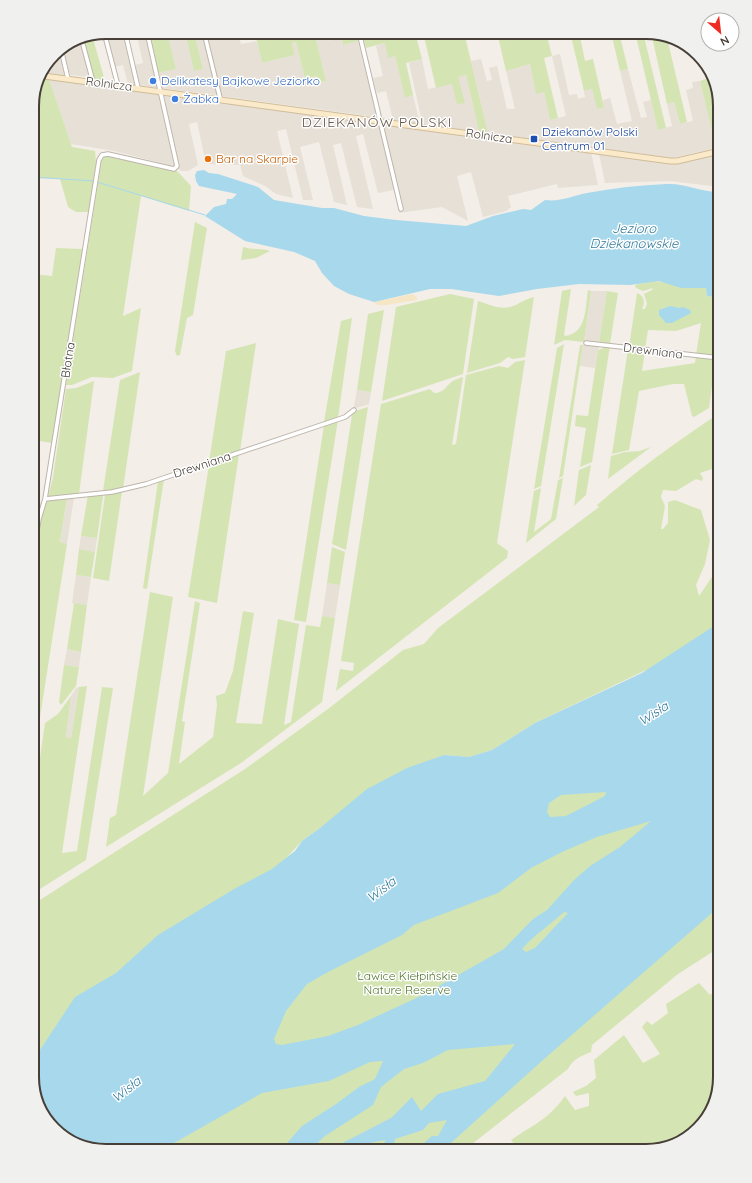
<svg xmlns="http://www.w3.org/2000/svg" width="752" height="1183" font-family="Quicksand,sans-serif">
	<rect width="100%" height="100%" fill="#f3eee8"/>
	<path fill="#e6e0d6" d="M 104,32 L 124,32 L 137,85 L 128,84 L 123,65 L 114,67 Z
		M 136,32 L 146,32 L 159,88 L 140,85 L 135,65 L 143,63 Z
		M 167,32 L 185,32 L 194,71 L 203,69 L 194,32 L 203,32 L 217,95 L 161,88 L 157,73 L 176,69 Z
		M 211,32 L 238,32 L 241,44 L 257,41 L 262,63 L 295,55 L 292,43 L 296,42 L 305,79 L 316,76 L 318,83 L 326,81 L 316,39 L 332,35 L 342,39 L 343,45 L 358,41 L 377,117 L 221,96 L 206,33 Z
		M 80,37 L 90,75 L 89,77 L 70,75 L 62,48 Z
		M 385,43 L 395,56 L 405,97 L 413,95 L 420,124 L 393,120 L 386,91 L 377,93 L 373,78 L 383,76 L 376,46 Z
		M 60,50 L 67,76 L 48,73 L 47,70 L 54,54 Z
		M 560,54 L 569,95 L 577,94 L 578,99 L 585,97 L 584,91 L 592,89 L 597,108 L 604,107 L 603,100 L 610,98 L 617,124 L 632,121 L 620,71 L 628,69 L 641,118 L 647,117 L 643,102 L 651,100 L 658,130 L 672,126 L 667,104 L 674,102 L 680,124 L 693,121 L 686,90 L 693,88 L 692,82 L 700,81 L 716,148 L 672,158 L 488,133 L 471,61 L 481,59 L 487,81 L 492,80 L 489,68 L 497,66 L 507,109 L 515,109 L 506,71 L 530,64 L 536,93 L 544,92 L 550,120 L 566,116 L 552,56 Z
		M 422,59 L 428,89 L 452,84 L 458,77 L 466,75 L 479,132 L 425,124 L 422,122 L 409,63 Z
		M 49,79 L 159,94 L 174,155 L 164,94 L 591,152 L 598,185 L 558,188 L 557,184 L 508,196 L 511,207 L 506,211 L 483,217 L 471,172 L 457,176 L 468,221 L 442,207 L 399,213 L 394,190 L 378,193 L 363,134 L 356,136 L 373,209 L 357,207 L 341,143 L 333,145 L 347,205 L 334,202 L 319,142 L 300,147 L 313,200 L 303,200 L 286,129 L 277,131 L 293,198 L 276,194 L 265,186 L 243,176 L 240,165 L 206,164 L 197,122 L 189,124 L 198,165 L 188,171 L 181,171 L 177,168 L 175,164 L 173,166 L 114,151 L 71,144 Z
		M 720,153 L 720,187 L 670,181 L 605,183 L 599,154 L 675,164 Z
		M 591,291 L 607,291 L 599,343 L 584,342 Z
		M 583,345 L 599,345 L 595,368 L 580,366 Z
		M 357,390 L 371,392 L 369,404 L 356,408 L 354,406 Z
		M 74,497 L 67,544 L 60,543 L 67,498 Z
		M 81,536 L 97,538 L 95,552 L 79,549 Z
		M 76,575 L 91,577 L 87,605 L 72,603 Z
		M 327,583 L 340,585 L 335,618 L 322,616 Z
		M 67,649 L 81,652 L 79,667 L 64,665 Z
		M 79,687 L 71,738 L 66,737 L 71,696 L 76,688 Z"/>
	<path fill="#d4e5b3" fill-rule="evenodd" d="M 148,32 L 167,32 L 176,69 L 157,73 Z
		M 185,32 L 194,32 L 203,69 L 194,71 Z
		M 255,32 L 356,32 L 358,41 L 343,45 L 342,39 L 334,41 L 332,35 L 316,39 L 326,81 L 318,83 L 316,76 L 305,79 L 296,42 L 292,43 L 295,55 L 262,63 Z
		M 362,32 L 415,32 L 422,59 L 406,63 L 413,95 L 405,98 L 395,56 L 388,58 L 385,43 L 366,48 Z
		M 423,32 L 464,32 L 488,133 L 479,132 L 466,75 L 458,77 L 465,103 L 457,104 L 452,84 L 436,88 Z
		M 497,32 L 546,32 L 552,56 L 544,58 L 558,118 L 550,120 L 544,92 L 536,94 L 530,64 L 506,71 Z
		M 570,32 L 579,32 L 585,61 L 593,59 L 604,107 L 597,109 L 592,89 L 584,91 Z
		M 611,32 L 619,32 L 628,69 L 620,71 Z
		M 635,32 L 643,32 L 666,128 L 658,130 Z
		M 651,32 L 667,38 L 687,122 L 680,124 L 674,102 L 667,104 Z
		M 92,35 L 105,81 L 95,80 L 82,37 Z
		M 706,67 L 712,73 L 720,106 L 720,111 L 715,112 L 720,135 L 720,148 L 716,148 L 700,81 L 708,78 Z
		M 43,79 L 49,79 L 72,147 L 95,151 L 96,162 L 89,212 L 76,212 L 68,207 L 60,179 L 32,178 L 32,140 L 36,139 C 27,115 33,101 43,79 Z
		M 107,155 L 177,171 L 191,186 L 189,211 L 141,196 L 123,316 L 141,308 L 132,371 L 113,378 L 92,377 L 72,385 L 66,385 L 102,158 Z
		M 195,222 L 207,228 L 193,315 L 187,318 L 180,355 L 177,356 L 175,351 Z
		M 243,247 C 253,250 261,248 270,251 L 256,258 L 241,260 Z
		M 56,248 L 83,249 L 53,443 L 32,440 L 32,274 L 52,276 Z
		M 651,281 L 667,282 L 681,288 L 706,288 L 707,296 L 720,298 L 720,336 L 717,356 L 696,355 L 701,323 L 676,331 L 648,330 L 645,349 L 629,347 L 637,293 C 645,296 645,303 642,309 L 645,309 L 647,304 L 644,294 L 652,290 L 653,288 L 643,291 L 636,288 L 635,285 Z
		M 571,289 L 564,335 L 566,336 C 587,332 585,308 588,290 L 591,291 L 584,342 L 565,340 L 554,345 L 562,291 Z
		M 607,291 L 618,293 L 610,344 L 599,343 Z
		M 450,294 L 474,299 L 463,374 L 382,401 L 396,307 Z
		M 534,297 L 525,357 L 513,359 L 508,357 L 500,363 L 467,373 L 478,301 C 488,304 499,310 510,307 C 518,305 524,299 534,297 Z
		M 384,310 L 371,392 L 357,390 L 368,314 Z
		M 352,318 L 338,418 L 324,422 L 341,321 Z
		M 256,343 L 240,451 L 209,462 L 226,351 Z
		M 564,344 L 541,486 L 534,489 L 557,348 Z
		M 580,345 L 583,345 L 563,476 L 559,478 Z
		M 610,346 L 592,462 L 580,467 L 586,428 L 575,426 L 576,415 L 588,416 L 598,350 Z
		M 628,349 L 645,351 L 642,371 L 695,363 L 696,356 L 716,358 L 709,408 L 694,417 L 692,416 L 684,384 L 673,384 L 639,391 L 629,450 L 612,454 Z
		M 525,360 L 497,543 L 508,551 L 507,558 L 336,691 L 340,669 L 353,671 L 354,663 L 341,661 L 381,404 L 430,389 L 434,393 C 445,393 445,386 453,381 C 456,379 460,378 463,377 L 452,445 L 456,444 L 466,375 L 499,366 L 508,368 L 515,362 Z
		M 140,372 L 123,489 L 103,491 L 120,380 Z
		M 94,381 L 79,494 L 48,497 L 53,477 L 66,389 L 76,388 Z
		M 368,407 L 346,550 L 332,544 L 352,415 L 355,411 Z
		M 720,413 L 720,465 L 718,467 L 700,473 L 703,478 L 702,481 L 696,479 L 676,491 L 663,490 L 661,497 L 665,506 L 661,529 L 663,529 L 668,523 L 668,502 L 675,500 L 701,510 L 710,540 L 705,564 L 696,585 L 699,596 L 720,565 L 720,947 L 678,974 L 592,1045 L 591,1052 C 581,1056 573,1059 568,1069 L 463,1151 L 102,1151 L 65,1139 L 40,1110 L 32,1077 L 32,905 L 245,769 L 328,709 L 403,650 L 424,644 L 438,628 L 599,507 L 597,505 C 636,471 677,441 720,413 ZM 646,670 L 620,707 L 287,857 L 302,841 L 320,828 L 429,761 L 444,755 L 469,757 L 492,750 L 535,723 Z
		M 338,420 L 306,622 L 294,620 L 324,425 Z
		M 651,447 L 608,479 L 611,456 L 625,452 L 640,451 Z
		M 239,454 L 217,603 L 188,597 L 209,465 Z
		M 591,465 L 586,495 L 574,506 L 579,470 Z
		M 563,478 L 556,519 L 526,543 L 534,491 L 541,488 L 534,532 L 551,519 L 558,480 Z
		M 164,479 L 147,589 L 143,588 L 158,481 Z
		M 122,491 L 109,581 L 93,578 L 105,495 Z
		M 88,495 L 102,495 L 103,497 L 97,538 L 81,536 Z
		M 67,498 L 60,542 L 67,544 L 39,724 L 32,730 L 32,568 L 40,520 L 45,500 Z
		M 41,503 L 43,503 L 35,527 L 32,549 L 32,504 Z
		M 332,547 L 345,552 L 340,585 L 327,583 Z
		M 79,549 L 95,552 L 91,577 L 76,575 Z
		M 150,592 L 173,597 L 143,796 L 168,773 L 195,601 L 200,603 L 182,721 L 185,722 L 179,764 L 213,737 L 217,705 L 216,696 L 225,693 L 233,671 L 243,611 L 254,613 L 236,723 L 262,724 L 278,619 L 299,624 L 284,725 L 291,722 L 306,625 L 320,627 L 322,616 L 335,618 L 322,702 L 241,763 L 106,847 L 110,818 L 116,815 Z
		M 74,603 L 87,605 L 81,652 L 67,649 Z
		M 64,665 L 79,667 L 76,686 L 61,705 L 59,702 Z
		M 87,686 L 62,853 L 77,851 L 102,687 L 113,688 L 86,860 L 32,894 L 32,813 L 45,723 L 58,714 L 71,696 L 66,737 L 71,738 L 79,687 Z
		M 699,983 L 710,995 L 720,988 L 720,1077 L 708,1118 L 679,1143 L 646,1151 L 517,1151 L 519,1149 L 511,1140 C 534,1124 548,1120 565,1096 L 575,1110 L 589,1106 L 589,1093 L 576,1096 L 573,1092 L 586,1086 L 596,1078 L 594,1060 L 624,1035 L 643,1063 L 660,1054 L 642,1027 L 647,1021 L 652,1025 L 668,1013 L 666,1004 Z"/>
	<path fill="#f5e6c6" d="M 412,294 L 417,297 L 417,300 L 386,305 L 377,305 L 374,302 Z"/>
	<path fill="#a8d8ec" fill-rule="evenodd" d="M 204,170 L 209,173 L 218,174 L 258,187 L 274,200 L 322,208 L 334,208 L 364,216 L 396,220 L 466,226 L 493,216 L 523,209 L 531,210 L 545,200 C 560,202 572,196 587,193 C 613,188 640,185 667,184 C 684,183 701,192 719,192 L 720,298 L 707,296 L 706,288 L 681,288 L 659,281 L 630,285 L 579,284 L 537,289 L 499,296 L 451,289 L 430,289 L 374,302 L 349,294 L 334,286 L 322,273 L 315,261 L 294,252 L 245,241 L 205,216 L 214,207 L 226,204 L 227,199 L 232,199 L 237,194 L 199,186 L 196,181 L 195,175 L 197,171 Z
		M 670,306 L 680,308 L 683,307 L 690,310 L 691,313 L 672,323 L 666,323 L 659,315 L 659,310 Z
		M 720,622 L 720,906 L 543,1060 L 442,1151 L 415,1151 L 432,1136 L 438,1136 L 447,1120 L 429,1123 L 423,1130 L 395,1139 L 394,1144 L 396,1144 L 393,1149 L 376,1151 L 384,1145 L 385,1140 L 370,1143 L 370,1149 L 367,1151 L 327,1151 L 391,1118 L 412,1097 L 421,1111 L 438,1094 L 485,1081 L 515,1044 L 448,1050 L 423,1063 L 404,1069 L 381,1087 L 373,1105 L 325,1136 L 309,1151 L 280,1151 L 302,1126 L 336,1104 L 359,1087 L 375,1079 L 383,1061 L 370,1062 L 329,1081 L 262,1093 L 176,1142 L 153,1151 L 102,1151 L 65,1139 L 40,1110 L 32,1077 L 32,1062 L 75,997 L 116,973 L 158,935 L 234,889 L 272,869 L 295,851 L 302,841 L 320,828 L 367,789 L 407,768 L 444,755 L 469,757 L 492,750 L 535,723 L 642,673 ZM 606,792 L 605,796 L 566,816 L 550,817 L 547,812 L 549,803 L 561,795 ZM 651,821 L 620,847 L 590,866 L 574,880 L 547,910 L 533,919 L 504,949 L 423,995 L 358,1025 L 328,1036 L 282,1045 L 276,1044 L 274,1039 L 286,1011 L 307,984 L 328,972 L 402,935 L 414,925 L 498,893 L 531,868 L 562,852 L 597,837 ZM 564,912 L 568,913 L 535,948 L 526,952 L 522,949 C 534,935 550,925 564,912 Z"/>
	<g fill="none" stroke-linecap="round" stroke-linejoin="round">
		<path stroke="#a8d8ec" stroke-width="1" d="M 32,177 L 94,181
			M 97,182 L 205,215"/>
		<defs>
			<path id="street" d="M 104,32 L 117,82 L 117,85
				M 125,32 L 138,88
				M 204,32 L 220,98
				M 359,32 L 401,209
				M 81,37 L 93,82
				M 61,49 L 68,79
				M 586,343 L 720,358
				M 45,499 L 112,492 L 146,484 L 345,417 L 354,410
				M 32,560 L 39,519 L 45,499 L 99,160 L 102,155 L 108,154 L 174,169 L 177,166 L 147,32"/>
			<path id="secondary" d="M 44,76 L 670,161 L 677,161 L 720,151"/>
		</defs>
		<use href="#street" stroke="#beb5ab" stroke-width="5.5"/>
		<use href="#secondary" stroke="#d0bc9a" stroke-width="7"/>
		<use href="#street" stroke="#fff" stroke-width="3.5"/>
		<use href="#secondary" stroke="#fbeac9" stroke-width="5"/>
	</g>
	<g fill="#3f7fe0" stroke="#fff" stroke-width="1.5">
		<circle cx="153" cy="81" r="4"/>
		<circle cx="175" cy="99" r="4"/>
	</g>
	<rect fill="#1a4fb4" stroke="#fff" stroke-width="1.5" x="530" y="135" width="8" height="8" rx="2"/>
	<circle fill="#e8710a" stroke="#fff" stroke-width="1.5" cx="208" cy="159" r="4"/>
	<g text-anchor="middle" stroke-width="3" stroke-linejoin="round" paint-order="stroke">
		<g font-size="12" fill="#366cbe" stroke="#fff" text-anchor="start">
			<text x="161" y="85">Delikatesy Bajkowe Jeziorko</text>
			<text x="183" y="103">Żabka</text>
		</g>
		<g font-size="12" fill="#463e37" stroke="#fff">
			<text transform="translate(109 84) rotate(7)" y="4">Rolnicza</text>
			<text transform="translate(489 136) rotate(8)" y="4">Rolnicza</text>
			<text transform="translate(653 351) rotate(7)" y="4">Drewniana</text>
			<text transform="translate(68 360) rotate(-81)" y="4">Błotna</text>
			<text transform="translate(202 465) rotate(-18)" y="4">Drewniana</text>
		</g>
		<g font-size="12" fill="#164399" stroke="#fff" text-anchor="start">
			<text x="542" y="136">Dziekanów Polski<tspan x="542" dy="14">Centrum 01</tspan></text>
		</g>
		<g font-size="12" fill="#c56008" stroke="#fff" text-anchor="start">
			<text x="216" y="163">Bar na Skarpie</text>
		</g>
		<g font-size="12" fill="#50742e" stroke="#fff">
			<text x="407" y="980">Ławice Kiełpińskie<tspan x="407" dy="14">Nature Reserve</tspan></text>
		</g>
		<g font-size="13" font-style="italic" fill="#327b9c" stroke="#fff">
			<text x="634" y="233">Jezioro<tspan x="634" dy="15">Dziekanowskie</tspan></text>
			<text transform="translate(653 713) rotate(-33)" y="5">Wisła</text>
			<text transform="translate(381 889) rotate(-37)" y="5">Wisła</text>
			<text transform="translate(126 1089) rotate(-38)" y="5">Wisła</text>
		</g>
		<g font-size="14" letter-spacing="1" fill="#685b4f" stroke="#fff">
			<text x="377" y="127">DZIEKANÓW POLSKI</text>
		</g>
	</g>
	<path d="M0 0H752V1183H0ZM106 39H646A67 67 0 0 1 713 106V1077A67 67 0 0 1 646 1144H106A67 67 0 0 1 39 1077V106A67 67 0 0 1 106 39Z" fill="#f0f0ef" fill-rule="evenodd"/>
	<path fill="none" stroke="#463e37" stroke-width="2" d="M106 39H646A67 67 0 0 1 713 106V1077A67 67 0 0 1 646 1144H106A67 67 0 0 1 39 1077V106A67 67 0 0 1 106 39Z"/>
	<g transform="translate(720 32) rotate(152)"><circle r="19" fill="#ffffff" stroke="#b5b2af"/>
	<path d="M0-3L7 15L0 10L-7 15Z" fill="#ed2d25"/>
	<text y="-6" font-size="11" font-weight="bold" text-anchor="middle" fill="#463e37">N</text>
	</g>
</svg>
